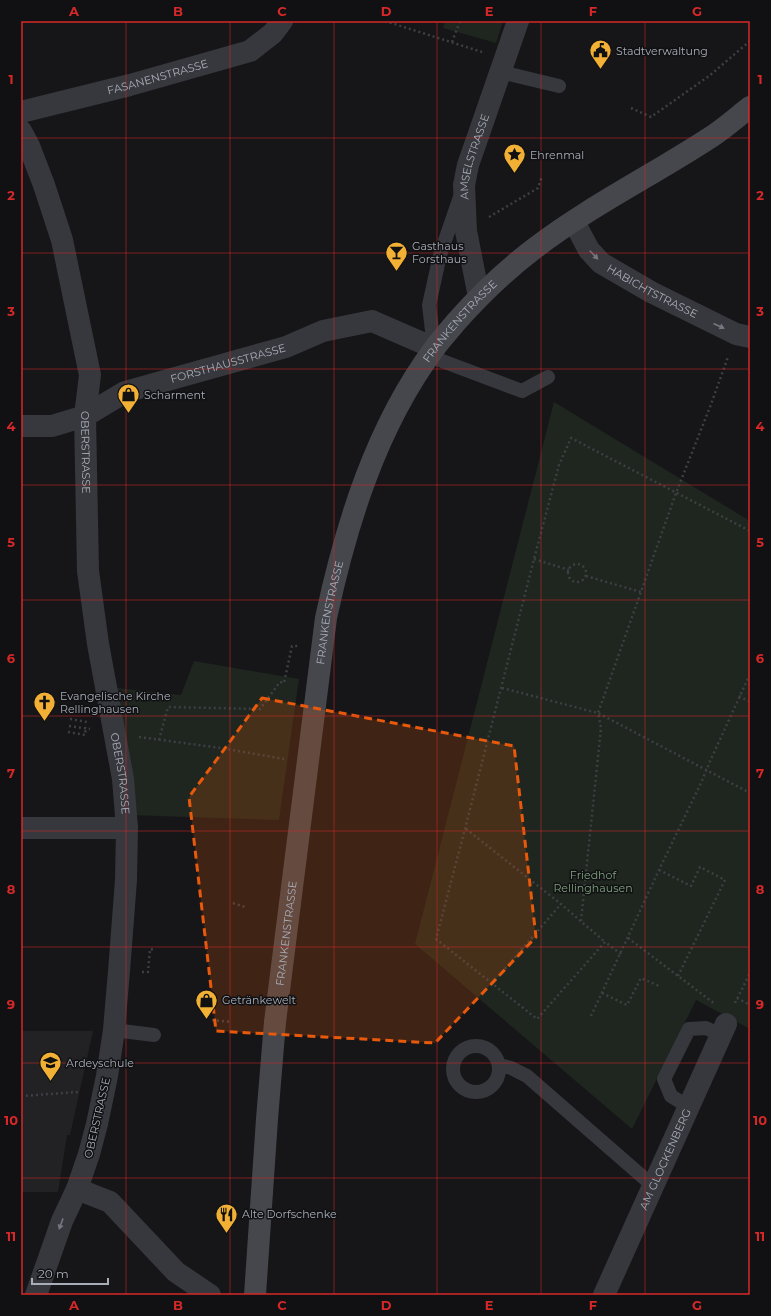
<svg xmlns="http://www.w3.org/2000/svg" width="771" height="1316" font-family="Montserrat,sans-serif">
	<rect width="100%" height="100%" fill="#161618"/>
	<path fill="#222225" d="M 21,1031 L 93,1031 L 70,1135 L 67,1135 L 58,1192 L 21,1192 Z"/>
	<path fill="#1e261f" d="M 445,21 L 503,21 L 496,43 L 443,28 Z
		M 554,402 L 750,521 L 750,1029 L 696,1000 L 632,1129 L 415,944 Z
		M 194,661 L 299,679 L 279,820 L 128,815 L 108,687 L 181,695 Z"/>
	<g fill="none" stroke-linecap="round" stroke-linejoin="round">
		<path stroke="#3d3f44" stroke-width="2.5" stroke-dasharray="2 3" stroke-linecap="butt" d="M 385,21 L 482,52
			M 452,42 L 460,21
			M 631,108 L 651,117 L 709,76 L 750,41
			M 489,217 L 538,188 L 542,176
			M 534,559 L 569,570
			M568 573a9 9 0 1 1 18 0a9 9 0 1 1-18 0Z
			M 586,576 L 641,592
			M 502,688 L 598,713 L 750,793
			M 739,696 L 750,702
			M 70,719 L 87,722
			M 69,726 L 90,729
			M 68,732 L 85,735 L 86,727
			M 139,737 L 221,748 L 284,759
			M 159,740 L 168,707 L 260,709 L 280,682 L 284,683 L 292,646 L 299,646
			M 466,829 L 561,904 L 605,942
			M 659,870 L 691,886 L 700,867 L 725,880 L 678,976
			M 233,903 L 245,907
			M 581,921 L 601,728 L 598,713 L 676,493 L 710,407 L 728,357
			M 628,938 L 715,1004
			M 621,954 L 605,942 L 537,1019 L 436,939 L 465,829 L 534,559 L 559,465 L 571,438 L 750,531
			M 142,972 L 148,972 L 150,949 L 155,950
			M 492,984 L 561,904
			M 602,993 L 627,1005 L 641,978 L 659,986
			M 737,998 L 750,1005
			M 735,1003 L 750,973
			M 591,1016 L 659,870 L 701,783 L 711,759 L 750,674
			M 212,1020 L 232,1022
			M 21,1096 L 78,1092"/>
		<path stroke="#37383d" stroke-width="14" d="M 501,72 L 559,86
			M 434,348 L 429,305 L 440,255 L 460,197
			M 429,356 L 522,391 L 548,377
			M 114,1030 L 154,1035
			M453 1069a23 23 0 1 1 46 0a23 23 0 1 1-46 0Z
			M 499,1065 L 511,1068 L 527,1076 L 652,1185
			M 689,1107 L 671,1096 L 664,1079 L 689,1029 L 706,1028 L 721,1035"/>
		<g stroke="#37383d" stroke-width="22">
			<path id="s1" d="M 21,112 L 130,85 L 250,51 L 273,33 L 282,21"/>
			<path id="s2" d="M 21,131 L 29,146 L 44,185 L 62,240 L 90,375 L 85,416 L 88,571 L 98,644 L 123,779 L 127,828 L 126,880 L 119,971 L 114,1030 L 107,1076 L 97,1124 L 89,1154 L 77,1189 L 62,1221 L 36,1295"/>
			<path id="s3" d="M 574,222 L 589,250 L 601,263 L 651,292 L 736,334 L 750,337"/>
			<path id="s4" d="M 479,297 L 466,231 L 464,185 L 468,165 L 518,21"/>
			<path id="s5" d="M 21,426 L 52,426 L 85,416 L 125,392 L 286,347 L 323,331 L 372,321 L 434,348"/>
			<path d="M 21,828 L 127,828"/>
			<path d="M 77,1189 L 110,1202 L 176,1272 L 210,1295"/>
			<path id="s6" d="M 604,1295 L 726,1024"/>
		</g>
		<path stroke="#45474d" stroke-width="22" id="s7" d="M 255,1295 L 267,1119 L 275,1022 L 326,618 C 346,525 376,427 434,349 C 441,339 449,331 456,322 C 480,295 506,270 535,248 C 590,206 653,175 711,137 C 725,128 737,117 750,107"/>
	</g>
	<defs><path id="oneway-solid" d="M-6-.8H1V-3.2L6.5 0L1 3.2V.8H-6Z"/></defs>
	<g fill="#757881">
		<use href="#oneway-solid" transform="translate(594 255) rotate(46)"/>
		<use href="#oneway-solid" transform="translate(719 326) rotate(25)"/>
		<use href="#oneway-solid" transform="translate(61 1224) rotate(110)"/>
	</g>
	<path fill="#e8590c" fill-opacity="0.2" stroke="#e8590c" stroke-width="3" stroke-dasharray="8 5" stroke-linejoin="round" d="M 262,698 L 514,746 L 536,937 L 435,1043 L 216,1031 L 189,797 Z"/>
	<path fill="none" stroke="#d62828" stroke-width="1" stroke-opacity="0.55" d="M 126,21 L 126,1295M 230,21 L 230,1295M 334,21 L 334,1295M 437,21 L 437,1295M 541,21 L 541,1295M 645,21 L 645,1295M 21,138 L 750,138M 21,253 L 750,253M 21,369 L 750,369M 21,485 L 750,485M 21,600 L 750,600M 21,716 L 750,716M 21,831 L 750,831M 21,947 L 750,947M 21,1063 L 750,1063M 21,1178 L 750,1178"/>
	<defs>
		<symbol id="civic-pin" viewBox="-11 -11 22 30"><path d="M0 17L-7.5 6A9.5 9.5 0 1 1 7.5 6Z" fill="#f2b134" stroke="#111113"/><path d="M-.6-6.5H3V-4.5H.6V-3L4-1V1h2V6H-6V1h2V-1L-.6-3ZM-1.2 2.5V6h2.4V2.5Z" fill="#111"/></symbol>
		<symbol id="sight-pin" viewBox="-11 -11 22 30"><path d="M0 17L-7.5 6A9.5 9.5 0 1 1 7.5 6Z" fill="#f2b134" stroke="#111113"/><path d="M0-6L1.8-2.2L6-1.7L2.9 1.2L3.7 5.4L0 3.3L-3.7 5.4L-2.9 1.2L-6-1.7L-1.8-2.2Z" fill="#111"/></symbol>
		<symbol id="bar-pin" viewBox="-11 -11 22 30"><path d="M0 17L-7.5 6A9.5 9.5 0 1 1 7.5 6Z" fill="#f2b134" stroke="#111113"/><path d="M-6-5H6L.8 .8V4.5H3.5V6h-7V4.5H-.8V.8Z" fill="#111"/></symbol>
		<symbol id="shop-pin" viewBox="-11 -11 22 30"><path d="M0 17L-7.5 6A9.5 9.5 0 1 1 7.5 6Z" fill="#f2b134" stroke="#111113"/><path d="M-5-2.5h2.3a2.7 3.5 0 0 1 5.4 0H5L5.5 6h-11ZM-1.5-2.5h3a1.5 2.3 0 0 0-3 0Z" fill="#111"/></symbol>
		<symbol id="church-pin" viewBox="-11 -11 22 30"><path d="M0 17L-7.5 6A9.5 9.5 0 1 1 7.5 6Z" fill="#f2b134" stroke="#111113"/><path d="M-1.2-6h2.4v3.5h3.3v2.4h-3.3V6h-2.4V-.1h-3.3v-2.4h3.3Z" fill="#111"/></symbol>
		<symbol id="school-pin" viewBox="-11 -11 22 30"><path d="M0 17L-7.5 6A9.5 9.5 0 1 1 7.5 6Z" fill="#f2b134" stroke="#111113"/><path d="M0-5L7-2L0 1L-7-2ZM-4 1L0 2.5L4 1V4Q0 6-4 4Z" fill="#111"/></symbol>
		<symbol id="restaurant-pin" viewBox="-11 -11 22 30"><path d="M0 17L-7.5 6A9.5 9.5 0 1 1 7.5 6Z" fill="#f2b134" stroke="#111113"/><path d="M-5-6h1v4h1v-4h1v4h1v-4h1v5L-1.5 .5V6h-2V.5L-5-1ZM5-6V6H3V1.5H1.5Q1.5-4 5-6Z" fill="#111"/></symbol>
	</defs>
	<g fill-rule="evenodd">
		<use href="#civic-pin" x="588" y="38" width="25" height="34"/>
		<use href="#sight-pin" x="502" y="142" width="25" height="34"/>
		<use href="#bar-pin" x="384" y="240" width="25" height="34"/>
		<use href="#shop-pin" x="116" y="382" width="25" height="34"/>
		<use href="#church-pin" x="32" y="690" width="25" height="34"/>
		<use href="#shop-pin" x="194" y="988" width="25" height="34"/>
		<use href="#school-pin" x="38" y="1050" width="25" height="34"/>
		<use href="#restaurant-pin" x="214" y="1202" width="25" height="34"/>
	</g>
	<g text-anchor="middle" stroke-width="3" stroke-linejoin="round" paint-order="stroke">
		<g font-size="11" fill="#a8adb8" stroke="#111113" text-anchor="start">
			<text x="616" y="55">Stadtverwaltung</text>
			<text x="530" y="159">Ehrenmal</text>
			<text x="412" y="250">Gasthaus<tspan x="412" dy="13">Forsthaus</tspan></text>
			<text x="144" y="399">Scharment</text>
			<text x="60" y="700">Evangelische Kirche<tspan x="60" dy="13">Rellinghausen</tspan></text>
			<text x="222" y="1004">Getränkewelt</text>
			<text x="66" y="1067">Ardeyschule</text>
			<text x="242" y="1218">Alte Dorfschenke</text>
		</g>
		<g font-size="11" fill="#a8adb8" stroke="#111113">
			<text dy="4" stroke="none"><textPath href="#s1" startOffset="141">FASANENSTRASSE</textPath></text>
			<text dy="4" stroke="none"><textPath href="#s4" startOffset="143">AMSELSTRASSE</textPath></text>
			<text dy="4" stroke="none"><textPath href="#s3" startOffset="108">HABICHTSTRASSE</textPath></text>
			<text dy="4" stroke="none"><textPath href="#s7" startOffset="1011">FRANKENSTRASSE</textPath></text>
			<text dy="4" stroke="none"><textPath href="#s5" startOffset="219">FORSTHAUSSTRASSE</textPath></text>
			<text dy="4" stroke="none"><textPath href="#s2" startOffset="332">OBERSTRASSE</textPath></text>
			<text dy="4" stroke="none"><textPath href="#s7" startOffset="687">FRANKENSTRASSE</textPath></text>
			<text dy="4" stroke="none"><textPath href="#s2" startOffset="656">OBERSTRASSE</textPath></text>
			<text dy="4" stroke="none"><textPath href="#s7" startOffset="363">FRANKENSTRASSE</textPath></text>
			<text transform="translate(97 1118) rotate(-77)" y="4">OBERSTRASSE</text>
			<text dy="4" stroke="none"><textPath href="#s6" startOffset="149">AM GLOCKENBERG</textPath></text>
		</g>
		<g font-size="11" fill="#7fa381" stroke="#111113">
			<text x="593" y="879">Friedhof<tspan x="593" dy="13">Rellinghausen</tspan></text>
		</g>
	</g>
	<rect width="771" height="1316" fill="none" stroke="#111113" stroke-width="44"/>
	<path d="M32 1278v6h76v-6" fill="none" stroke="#a8adb8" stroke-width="2"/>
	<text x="38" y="1278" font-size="12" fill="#a8adb8" stroke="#111113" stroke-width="3" paint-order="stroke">20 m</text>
	<rect x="22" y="22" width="727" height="1272" fill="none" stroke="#d62828" stroke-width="1.5"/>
	<g font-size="13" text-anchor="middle" font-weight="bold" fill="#d62828">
		<text x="74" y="16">A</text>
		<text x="178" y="16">B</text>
		<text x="282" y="16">C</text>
		<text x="386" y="16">D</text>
		<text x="489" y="16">E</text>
		<text x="593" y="16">F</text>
		<text x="697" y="16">G</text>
		<text x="11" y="84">1</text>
		<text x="760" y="84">1</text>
		<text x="11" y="200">2</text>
		<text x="760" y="200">2</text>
		<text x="11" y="316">3</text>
		<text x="760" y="316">3</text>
		<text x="11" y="431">4</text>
		<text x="760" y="431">4</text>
		<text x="11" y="547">5</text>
		<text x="760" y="547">5</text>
		<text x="11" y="663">6</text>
		<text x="760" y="663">6</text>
		<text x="11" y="778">7</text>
		<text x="760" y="778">7</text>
		<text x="11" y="894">8</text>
		<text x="760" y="894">8</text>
		<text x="11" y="1009">9</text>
		<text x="760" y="1009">9</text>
		<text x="11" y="1125">10</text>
		<text x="760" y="1125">10</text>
		<text x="11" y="1241">11</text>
		<text x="760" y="1241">11</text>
		<text x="74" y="1310">A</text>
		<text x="178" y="1310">B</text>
		<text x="282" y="1310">C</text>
		<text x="386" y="1310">D</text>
		<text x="489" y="1310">E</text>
		<text x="593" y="1310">F</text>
		<text x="697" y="1310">G</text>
	</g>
</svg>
